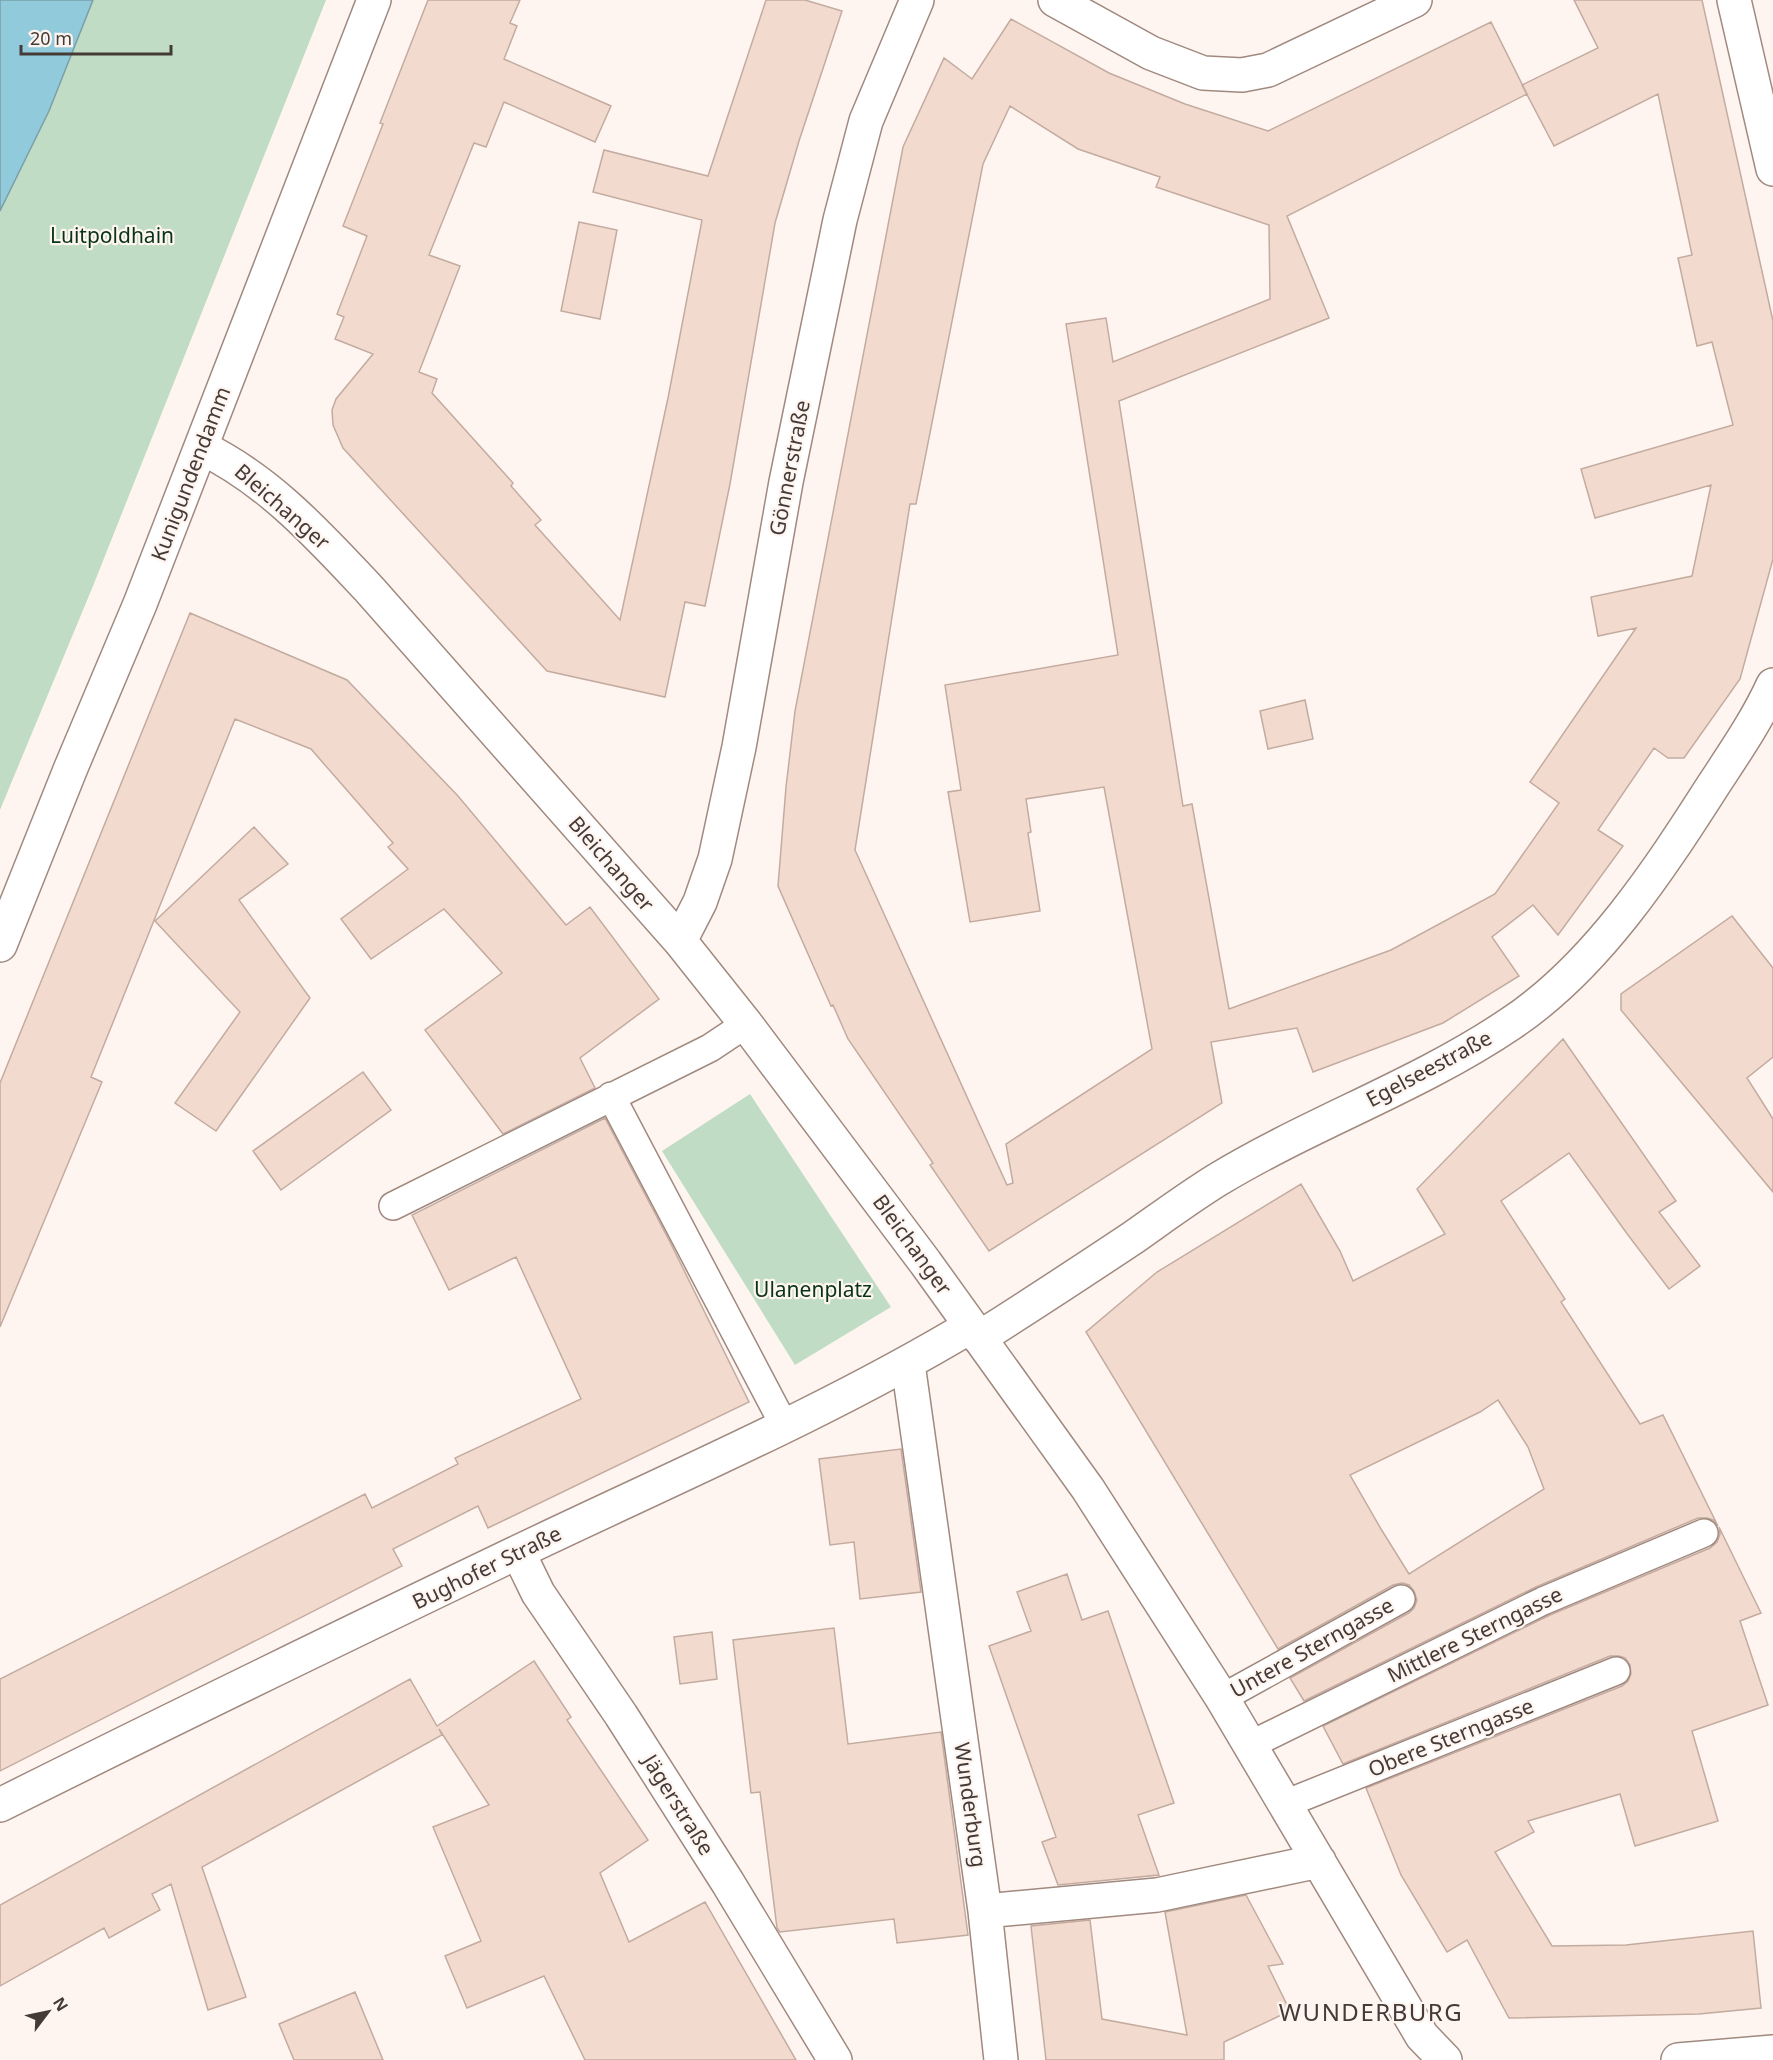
<svg xmlns="http://www.w3.org/2000/svg" width="1773" height="2060" font-family="'Noto Sans',sans-serif">
	<rect width="100%" height="100%" fill="#fff5f0"/>
	<path fill="#c0dcc4" d="M 93,0 L 326,0 L 93,586 L 0,810 L 0,211 L 49,111 Z
		M 750,1094 L 891,1307 L 795,1365 L 662,1151 Z"/>
	<path fill="#91cada" stroke="#7a9fa9" stroke-width="1.5" d="M 0,0 L 93,0 L 49,111 L 0,211 Z"/>
	<path fill="#f3dace" stroke="#c3aba0" stroke-width="1.5" fill-rule="evenodd" d="M 428,0 L 520,0 L 510,23 L 517,26 L 504,59 L 611,106 L 595,142 L 504,102 L 486,147 L 474,143 L 429,255 L 460,266 L 419,372 L 437,379 L 432,393 L 513,483 L 511,486 L 541,520 L 535,525 L 620,620 L 668,398 L 702,220 L 593,192 L 604,150 L 708,176 L 766,0 L 805,0 L 842,11 L 799,141 L 775,223 L 730,484 L 705,606 L 685,602 L 665,697 L 547,671 L 343,448 L 333,425 L 332,410 L 336,399 L 373,354 L 335,339 L 344,317 L 337,314 L 367,236 L 343,226 L 383,124 L 380,123 Z
		M 1574,0 L 1702,0 L 1773,321 L 1773,559 L 1740,679 L 1684,758 L 1668,758 L 1654,748 L 1598,830 L 1623,846 L 1558,935 L 1533,905 L 1492,937 L 1519,976 L 1443,1023 L 1313,1072 L 1297,1028 L 1211,1042 L 1222,1103 L 989,1251 L 930,1165 L 933,1163 L 848,1039 L 833,1005 L 831,1006 L 778,886 L 786,787 L 795,711 L 903,147 L 944,58 L 972,79 L 1011,19 L 1109,73 L 1185,104 L 1268,131 L 1491,22 L 1527,94 L 1287,216 L 1329,318 L 1119,401 L 1183,806 L 1192,804 L 1229,1009 L 1391,950 L 1495,894 L 1559,803 L 1530,782 L 1636,628 L 1598,636 L 1591,597 L 1692,576 L 1711,485 L 1595,518 L 1581,469 L 1733,425 L 1712,342 L 1697,346 L 1678,258 L 1692,255 L 1658,94 L 1554,146 L 1522,85 L 1598,48 ZM 1010,106 L 1078,149 L 1160,177 L 1156,187 L 1269,225 L 1270,299 L 1113,362 L 1106,318 L 1066,324 L 1118,655 L 945,685 L 961,790 L 948,792 L 970,922 L 1040,911 L 1028,833 L 1031,832 L 1026,799 L 1104,787 L 1152,1049 L 1006,1144 L 1013,1183 L 1007,1185 L 855,850 L 910,504 L 916,504 L 983,164 Z
		M 579,222 L 617,230 L 600,319 L 561,311 Z
		M 190,613 L 347,680 L 458,796 L 566,925 L 590,907 L 659,999 L 580,1058 L 595,1088 L 503,1134 L 425,1030 L 502,973 L 444,909 L 371,959 L 341,919 L 408,869 L 388,847 L 393,843 L 311,749 L 235,719 L 91,1077 L 102,1082 L 0,1327 L 0,1083 Z
		M 1305,700 L 1313,739 L 1268,749 L 1260,711 Z
		M 254,827 L 288,864 L 239,900 L 310,998 L 216,1131 L 175,1103 L 240,1012 L 155,921 Z
		M 1732,916 L 1773,968 L 1773,1057 L 1747,1078 L 1773,1119 L 1773,1192 L 1621,1010 L 1621,994 Z
		M 1563,1039 L 1676,1201 L 1659,1212 L 1700,1266 L 1669,1289 L 1628,1235 L 1569,1153 L 1501,1201 L 1565,1299 L 1561,1302 L 1640,1424 L 1663,1415 L 1718,1526 L 1713,1520 L 1707,1518 L 1698,1518 L 1536,1587 L 1304,1701 L 1290,1678 L 1409,1613 L 1414,1608 L 1417,1600 L 1414,1591 L 1409,1585 L 1402,1583 L 1393,1585 L 1278,1649 L 1086,1332 L 1157,1272 L 1301,1184 L 1340,1251 L 1353,1281 L 1445,1234 L 1417,1189 ZM 1498,1400 L 1528,1447 L 1544,1489 L 1409,1574 L 1381,1529 L 1350,1475 L 1480,1412 Z
		M 363,1072 L 391,1110 L 281,1190 L 253,1151 Z
		M 605,1118 L 670,1242 L 749,1402 L 488,1528 L 478,1506 L 393,1549 L 402,1566 L 0,1771 L 0,1679 L 365,1494 L 372,1508 L 458,1464 L 455,1458 L 581,1399 L 516,1257 L 449,1290 L 412,1215 Z
		M 901,1449 L 921,1592 L 860,1599 L 854,1542 L 830,1545 L 819,1459 Z
		M 1719,1527 L 1761,1613 L 1740,1621 L 1768,1705 L 1692,1731 L 1718,1821 L 1635,1846 L 1620,1794 L 1528,1821 L 1534,1832 L 1495,1852 L 1552,1946 L 1626,1945 L 1753,1931 L 1761,2008 L 1699,2014 L 1509,2018 L 1467,1940 L 1447,1952 L 1401,1875 L 1366,1788 L 1622,1686 L 1628,1681 L 1631,1674 L 1630,1665 L 1625,1658 L 1619,1656 L 1610,1656 L 1343,1764 L 1323,1726 L 1550,1615 L 1710,1548 L 1717,1542 L 1720,1534 Z
		M 1067,1574 L 1082,1620 L 1108,1611 L 1174,1803 L 1138,1815 L 1159,1875 L 1058,1885 L 1042,1842 L 1056,1837 L 989,1646 L 1031,1631 L 1017,1592 Z
		M 834,1628 L 848,1744 L 941,1732 L 968,1935 L 897,1943 L 894,1919 L 780,1932 L 777,1928 L 760,1792 L 751,1793 L 733,1640 Z
		M 712,1632 L 717,1679 L 680,1684 L 674,1637 Z
		M 534,1661 L 571,1717 L 567,1720 L 648,1840 L 600,1873 L 629,1942 L 705,1902 L 796,2060 L 585,2060 L 544,1976 L 467,2008 L 445,1956 L 481,1941 L 433,1827 L 489,1805 L 439,1729 L 442,1735 L 202,1867 L 246,1997 L 208,2010 L 171,1884 L 152,1894 L 160,1910 L 109,1938 L 104,1928 L 0,1986 L 0,1905 L 410,1679 L 437,1726 Z
		M 1246,1895 L 1283,1964 L 1268,1966 L 1290,2011 L 1224,2042 L 1224,2060 L 1046,2060 L 1031,1926 L 1090,1920 L 1102,2019 L 1187,2035 L 1165,1912 Z
		M 355,1992 L 383,2060 L 294,2060 L 279,2024 Z"/>
	<g fill="none" stroke-linecap="round" stroke-linejoin="round">
		<defs>
			<path id="lane" d="M 611,1096 L 785,1427
				M 393,1206 L 710,1048 L 746,1024
				M 1222,1698 L 1401,1599
				M 1250,1745 L 1543,1601 L 1704,1533
				M 1285,1804 L 1616,1671"/>
			<path id="street" d="M 1055,0 L 1151,53 L 1203,73 L 1242,75 L 1268,70 L 1415,0
				M 1734,0 L 1773,169
				M 202,448 C 269,480 319,536 369,589 L 680,941 L 746,1024 L 925,1262 L 1088,1489 L 1222,1698 L 1422,2036 L 1445,2060
				M 680,941 L 700,902 L 715,859 L 739,747 L 786,482 L 840,220 L 866,121 L 917,0
				M 979,1338 C 1031,1305 1083,1271 1134,1237 C 1161,1218 1188,1198 1217,1180 C 1311,1123 1418,1086 1510,1024 C 1596,967 1659,870 1714,784 C 1735,752 1757,720 1773,685
				M 908,1364 L 985,1911 L 1001,2060
				M 518,1552 L 538,1593 L 621,1715 L 728,1883 L 835,2060
				M 0,1805 C 172,1719 345,1635 518,1552 C 670,1479 826,1413 971,1326
				M 985,1911 L 1157,1895 L 1319,1861
				M 1678,2060 L 1773,2052"/>
			<path id="secondary" d="M 0,945 L 70,770 L 140,604 L 374,0"/>
		</defs>
		<use href="#lane" stroke="#a0897f" stroke-width="30"/>
		<use href="#street" stroke="#a0897f" stroke-width="36"/>
		<use href="#secondary" stroke="#a0897f" stroke-width="36"/>
		<use href="#lane" stroke="#fff" stroke-width="27"/>
		<use href="#street" stroke="#fff" stroke-width="33"/>
		<use href="#secondary" stroke="#fff" stroke-width="33"/>
	</g>
	<g text-anchor="middle" stroke-width="4.5" stroke-linejoin="round" paint-order="stroke">
		<g font-size="21" fill="#063415" stroke="#fff5f0">
			<text x="112" y="243">Luitpoldhain</text>
			<text x="813" y="1297">Ulanenplatz</text>
		</g>
		<g font-size="21" fill="#443a36" stroke="#fff5f0">
			<text transform="translate(790 468) rotate(-79)" y="7">Gönnerstraße</text>
			<text transform="translate(191 474) rotate(-69)" y="7">Kunigundendamm</text>
			<text transform="translate(282 507) rotate(41)" y="7">Bleichanger</text>
			<text transform="translate(611 864) rotate(49)" y="7">Bleichanger</text>
			<text transform="translate(1429 1069) rotate(-28)" y="7">Egelseestraße</text>
			<text transform="translate(912 1245) rotate(54)" y="7">Bleichanger</text>
			<text transform="translate(487 1568) rotate(-26)" y="7">Bughofer Straße</text>
			<text transform="translate(1475 1635) rotate(-26)" y="7">Mittlere Sterngasse</text>
			<text transform="translate(1312 1648) rotate(-29)" y="7">Untere Sterngasse</text>
			<text transform="translate(1451 1738) rotate(-22)" y="7">Obere Sterngasse</text>
			<text transform="translate(678 1805) rotate(58)" y="7">Jägerstraße</text>
			<text transform="translate(970 1805) rotate(82)" y="7">Wunderburg</text>
		</g>
		<g font-size="24" letter-spacing="1.5" fill="#443a36" stroke="#fff5f0">
			<text x="1371" y="2021">WUNDERBURG</text>
		</g>
	</g>
	<g transform="translate(48 2012) rotate(58)" stroke="#fff5f0" stroke-width="4.5" paint-order="stroke">
	<path d="M0-4.5L10 22L0 15L-10 22Z" fill="#443a36"/>
	<text y="-9" font-size="16" font-weight="bold" text-anchor="middle" fill="#443a36">N</text>
	</g>
	<path d="M21 45v9h150v-9" fill="none" stroke="#443a36" stroke-width="3"/>
	<text x="30" y="45" font-size="18" fill="#443a36" stroke="#fff5f0" stroke-width="4.5" paint-order="stroke">20 m</text>
</svg>
